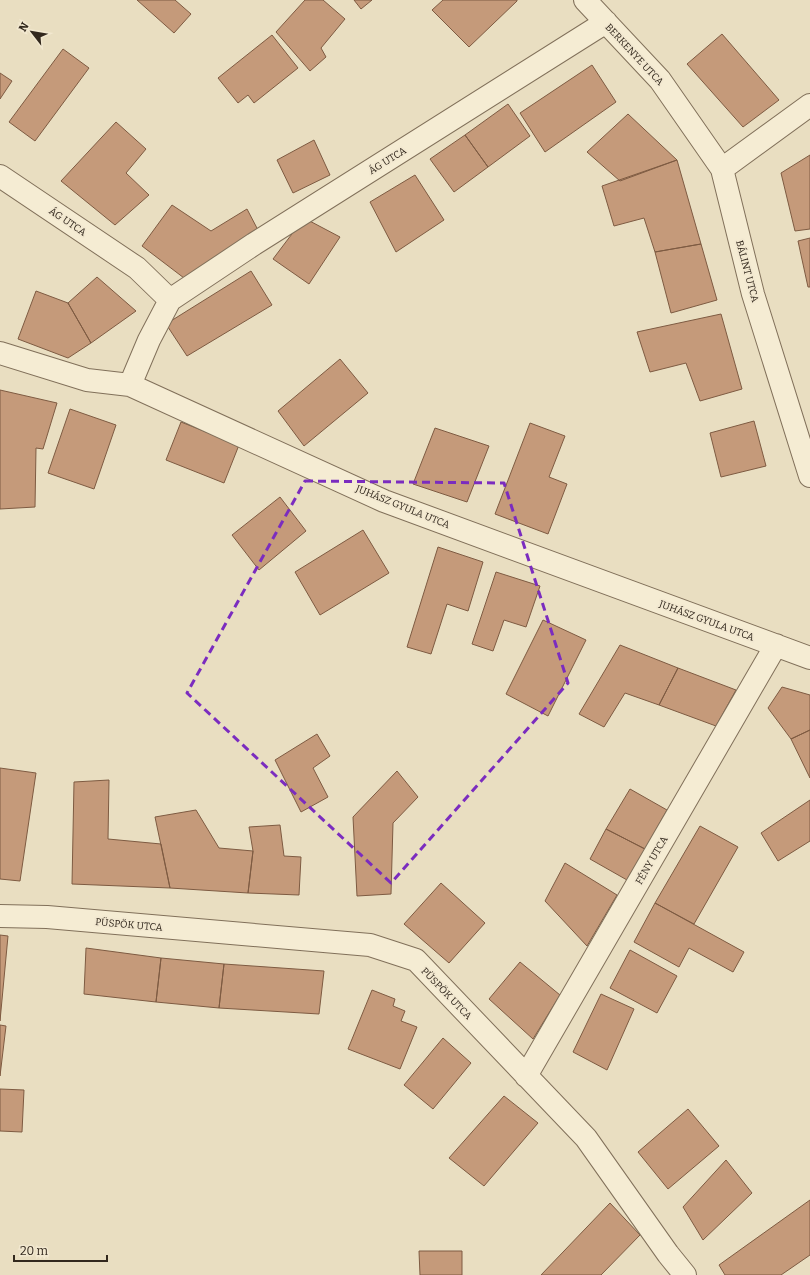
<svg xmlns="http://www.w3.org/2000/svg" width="810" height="1275" font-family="Bitter,serif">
	<rect width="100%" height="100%" fill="#e9dec1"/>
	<path fill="#c59a7a" stroke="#7e5b42" d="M 137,0 L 175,0 L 191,14 L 174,33 Z
		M 305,0 L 323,0 L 345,19 L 321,48 L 326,57 L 310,71 L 276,32 Z
		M 354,0 L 372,0 L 361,9 Z
		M 443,0 L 517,0 L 517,1 L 469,47 L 432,10 Z
		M 722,34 L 779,100 L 743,127 L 687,64 Z
		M 272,35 L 298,68 L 254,103 L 248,95 L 238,103 L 218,78 Z
		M 63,49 L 89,68 L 35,141 L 9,122 Z
		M 592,65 L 616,102 L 545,152 L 520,113 Z
		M 0,73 L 12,81 L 0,99 Z
		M 508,104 L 530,136 L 488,167 L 465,135 Z
		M 628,114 L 677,160 L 620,181 L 587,152 Z
		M 116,122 L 146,149 L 126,173 L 149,195 L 115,225 L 61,181 Z
		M 465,135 L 488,167 L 454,192 L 430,159 Z
		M 314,140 L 330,175 L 293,193 L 277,160 Z
		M 810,155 L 810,229 L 795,231 L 781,173 Z
		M 677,160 L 701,244 L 655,252 L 644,218 L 614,226 L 602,186 Z
		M 415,175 L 444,220 L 396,252 L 370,202 Z
		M 172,205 L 211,231 L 247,209 L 259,232 L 184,278 L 142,246 Z
		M 304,218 L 340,237 L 309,284 L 273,259 Z
		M 810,238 L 810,287 L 808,287 L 798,241 Z
		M 701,244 L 717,300 L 671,313 L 655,252 Z
		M 251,271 L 272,305 L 187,356 L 166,324 Z
		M 97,277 L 136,311 L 91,343 L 68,303 Z
		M 36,291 L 68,303 L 91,343 L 68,358 L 18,339 Z
		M 721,314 L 742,389 L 700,401 L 686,363 L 650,372 L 637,332 Z
		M 340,359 L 368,393 L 304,446 L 278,411 Z
		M 0,390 L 57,403 L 43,449 L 36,448 L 35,507 L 0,509 Z
		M 70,409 L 116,425 L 94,489 L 48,473 Z
		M 754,421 L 766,466 L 721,477 L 710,433 Z
		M 181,422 L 239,445 L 224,483 L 166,460 Z
		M 530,423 L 565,436 L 549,477 L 567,484 L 548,534 L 495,514 Z
		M 435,428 L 489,446 L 467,502 L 413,484 Z
		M 280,497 L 306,531 L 259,570 L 232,535 Z
		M 363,530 L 389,573 L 320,615 L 295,572 Z
		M 438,547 L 483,562 L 468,611 L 447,604 L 431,654 L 407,647 Z
		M 496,572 L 540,586 L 526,627 L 504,620 L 493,651 L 472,644 Z
		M 543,620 L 586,640 L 548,716 L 506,694 Z
		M 620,645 L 678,668 L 659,705 L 625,693 L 604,727 L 579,714 Z
		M 678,668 L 736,690 L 716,726 L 659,705 Z
		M 782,687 L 810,695 L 810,730 L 791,739 L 768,708 Z
		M 810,730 L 810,778 L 791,739 Z
		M 317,734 L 330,756 L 313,768 L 328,797 L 301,812 L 275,760 Z
		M 0,768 L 36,773 L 20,881 L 0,879 Z
		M 397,771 L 418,797 L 393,823 L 391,894 L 357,896 L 353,817 Z
		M 109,780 L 108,839 L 161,844 L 170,888 L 72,884 L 74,782 Z
		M 630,789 L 667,810 L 645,849 L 606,829 Z
		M 810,800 L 810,841 L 778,861 L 761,833 Z
		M 196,810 L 219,848 L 253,851 L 248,893 L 170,888 L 155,817 Z
		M 280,825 L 284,856 L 301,857 L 299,895 L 248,893 L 253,851 L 249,827 Z
		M 700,826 L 738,847 L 694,924 L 655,903 Z
		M 606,829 L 645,849 L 627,880 L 590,859 Z
		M 565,863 L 617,895 L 587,946 L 545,901 Z
		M 441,883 L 485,923 L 449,963 L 404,924 Z
		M 655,903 L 744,952 L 733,972 L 689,948 L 679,967 L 634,942 Z
		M 0,935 L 8,936 L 0,1021 Z
		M 86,948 L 161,958 L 156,1002 L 84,994 Z
		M 630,950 L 677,976 L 657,1013 L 610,988 Z
		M 161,958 L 224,964 L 219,1008 L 156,1002 Z
		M 520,962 L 560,995 L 533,1039 L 489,999 Z
		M 224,964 L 324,971 L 319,1014 L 219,1008 Z
		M 372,990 L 395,999 L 393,1006 L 405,1011 L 401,1021 L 417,1027 L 400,1069 L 348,1049 Z
		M 601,994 L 634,1009 L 607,1070 L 573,1052 Z
		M 0,1025 L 6,1026 L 0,1076 Z
		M 443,1038 L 471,1063 L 433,1109 L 404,1085 Z
		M 0,1089 L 24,1090 L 22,1132 L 0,1131 Z
		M 504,1096 L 538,1123 L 484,1186 L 449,1158 Z
		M 688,1109 L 719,1146 L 668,1189 L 638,1152 Z
		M 726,1160 L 752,1193 L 703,1240 L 683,1207 Z
		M 810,1200 L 810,1255 L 781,1275 L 725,1275 L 719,1265 Z
		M 610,1203 L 640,1235 L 601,1275 L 541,1275 Z
		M 419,1251 L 462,1251 L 462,1275 L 420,1275 Z"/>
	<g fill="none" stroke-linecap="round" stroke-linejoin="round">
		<defs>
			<path id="minor" d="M 585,0 L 660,80 L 722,169 L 753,294 L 810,476
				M 722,169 L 810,105
				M 0,176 L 137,268 L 170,300 L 149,340 L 130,385
				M 170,300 L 254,244 L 606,22
				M 0,353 L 87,380 L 130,385 L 384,501 L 810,658
				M 0,916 L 47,917 L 370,945 L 416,960 L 586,1138 L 668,1254 L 685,1275
				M 526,1076 L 776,645"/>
		</defs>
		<use href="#minor" stroke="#81705a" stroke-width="24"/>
		<use href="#minor" stroke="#f5ecd3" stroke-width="22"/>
	</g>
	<path fill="none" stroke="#7b2cbf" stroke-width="3" stroke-dasharray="8 5" stroke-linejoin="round" d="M 305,481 L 504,483 L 568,683 L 391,883 L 187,693 Z"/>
	<g text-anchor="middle" stroke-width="3.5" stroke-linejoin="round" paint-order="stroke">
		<g font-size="10" fill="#32281d" stroke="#f2e8d0">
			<text transform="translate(635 54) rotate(47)" y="4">BERKENYE UTCA</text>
			<text transform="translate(387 160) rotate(-32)" y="4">ÁG UTCA</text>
			<text transform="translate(68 221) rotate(34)" y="4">ÁG UTCA</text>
			<text transform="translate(748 271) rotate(75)" y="4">BÁLINT UTCA</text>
			<text transform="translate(403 506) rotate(22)" y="4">JUHÁSZ GYULA UTCA</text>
			<text transform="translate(707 620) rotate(20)" y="4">JUHÁSZ GYULA UTCA</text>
			<text transform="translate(651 860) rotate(-60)" y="4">FÉNY UTCA</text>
			<text transform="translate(129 924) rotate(5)" y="4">PÜSPÖK UTCA</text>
			<text transform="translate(447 993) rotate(46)" y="4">PÜSPÖK UTCA</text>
		</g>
	</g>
	<g transform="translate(32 32) rotate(301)" stroke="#f2e8d0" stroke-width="3" paint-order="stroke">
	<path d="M0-3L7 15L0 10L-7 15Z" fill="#32281d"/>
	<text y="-6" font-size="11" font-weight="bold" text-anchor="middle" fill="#32281d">N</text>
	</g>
	<path d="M14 1255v6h93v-6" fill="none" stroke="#32281d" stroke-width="2"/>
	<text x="20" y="1255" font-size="12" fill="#32281d" stroke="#f2e8d0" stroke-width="3" paint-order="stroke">20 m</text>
</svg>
